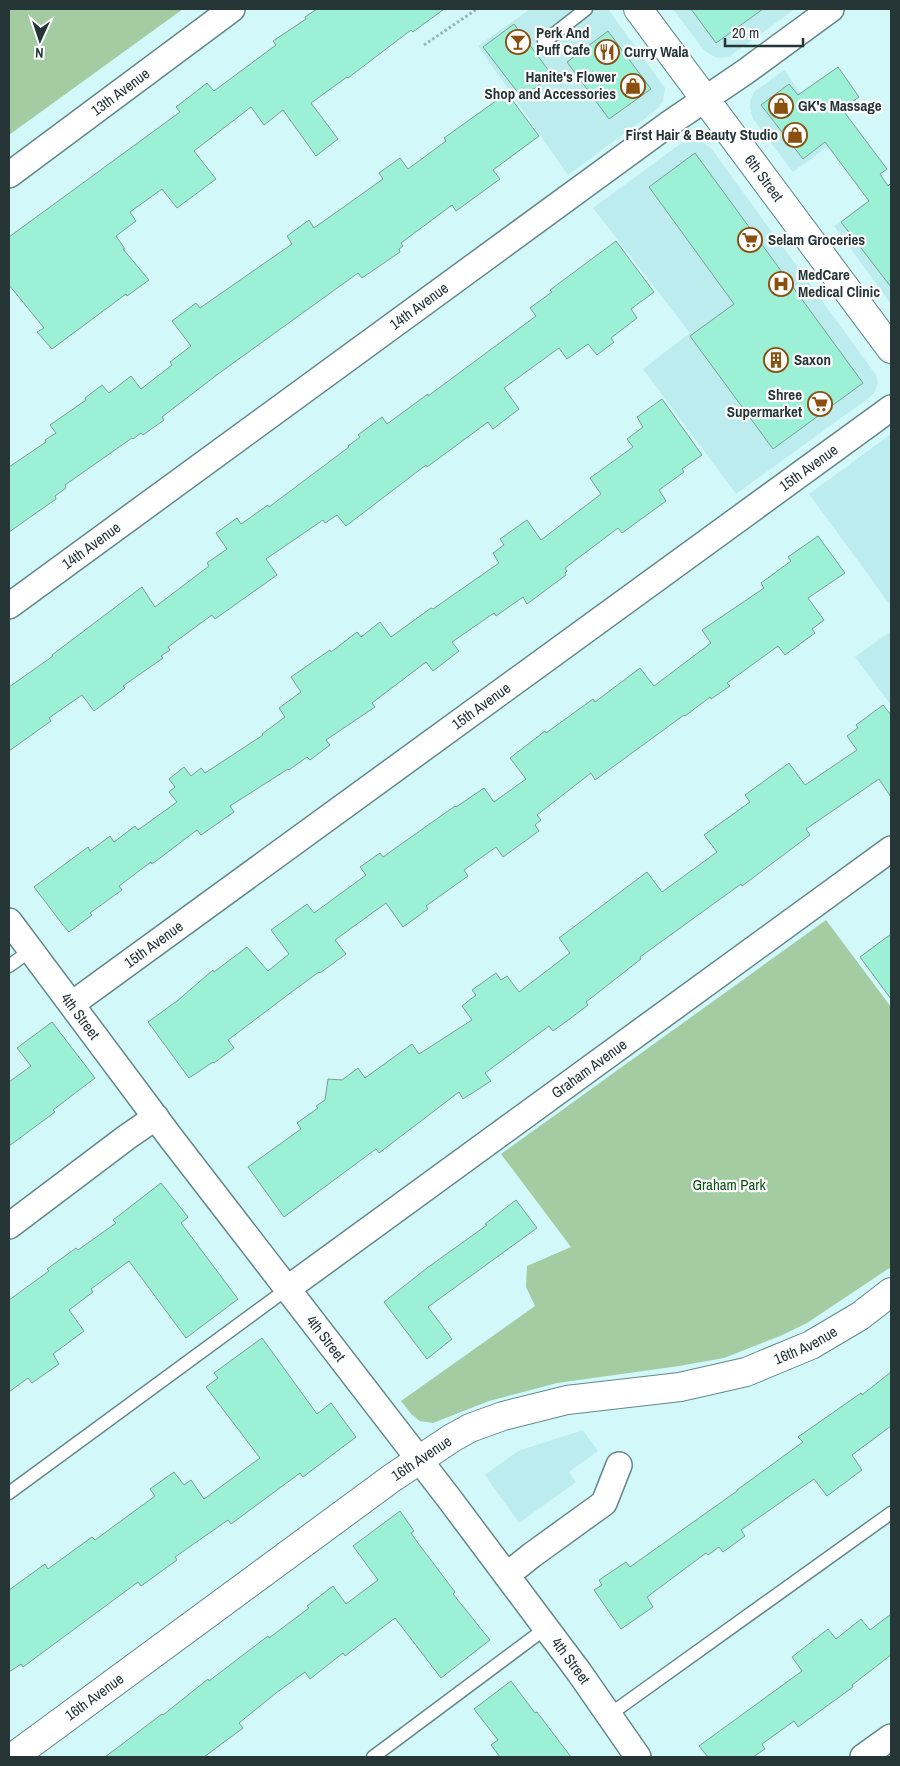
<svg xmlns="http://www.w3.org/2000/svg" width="900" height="1766" font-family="'Archivo Narrow',sans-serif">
	<rect width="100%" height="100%" fill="#d2f8fa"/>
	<path fill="#bdecee" d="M 530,9 L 608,9 L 665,88 L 663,101 L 655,111 L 568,175 L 478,46 Z
		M 673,9 L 795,9 L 733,54 L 729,57 L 718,58 L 711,55 L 703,49 Z
		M 784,70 L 835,141 L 793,172 L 753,119 L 750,108 L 750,102 L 754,92 Z
		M 695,140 L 700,141 L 711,148 L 876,375 L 878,383 L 874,393 L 870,397 L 736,494 L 643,369 L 690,333 L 593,208 L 680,144 Z
		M 891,183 L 891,304 L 834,226 Z
		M 891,434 L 891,606 L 809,494 Z
		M 891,631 L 891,705 L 855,657 Z
		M 583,1430 L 598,1451 L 569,1472 L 576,1482 L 519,1523 L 485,1475 L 518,1451 Z"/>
	<path fill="#a3cca2" d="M 9,9 L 183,9 L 9,135 Z
		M 826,920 L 891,1007 L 891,1267 L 807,1323 L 780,1336 L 724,1358 L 679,1366 L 557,1383 L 489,1401 L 433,1423 L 420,1421 L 412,1415 L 401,1401 L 535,1306 L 526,1287 L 527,1266 L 571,1247 L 501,1154 Z"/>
	<path fill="#9cf0d5" stroke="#7d9e92" d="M 317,9 L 444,9 L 413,32 L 411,30 L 348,78 L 347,77 L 311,103 L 338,139 L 316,156 L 283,110 L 264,125 L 251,107 L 194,151 L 216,179 L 177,208 L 162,189 L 130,212 L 136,221 L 116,236 L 125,249 L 123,249 L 149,280 L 127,296 L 126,294 L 52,349 L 37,332 L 44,328 L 9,285 L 9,237 L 180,112 L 176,107 L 207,83 L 214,91 L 276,45 L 273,41 L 306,19 L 305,17 Z
		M 691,9 L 763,9 L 716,43 Z
		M 514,24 L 552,75 L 522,98 L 483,47 Z
		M 608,31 L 651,89 L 609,119 L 567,62 Z
		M 838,67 L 859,97 L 842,109 L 887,169 L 880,174 L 888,186 L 891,183 L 891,287 L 841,222 L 869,201 L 825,142 L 803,159 L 761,105 L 789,84 L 798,95 Z
		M 507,93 L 539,136 L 493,170 L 500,179 L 456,211 L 452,205 L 401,243 L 403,246 L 399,249 L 400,252 L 362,278 L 358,273 L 218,374 L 162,417 L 164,420 L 143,435 L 141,433 L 133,439 L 132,438 L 65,485 L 66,488 L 55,496 L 56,499 L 9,532 L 9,467 L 46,442 L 45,440 L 56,433 L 50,425 L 86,400 L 85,398 L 102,385 L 109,393 L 131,376 L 141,389 L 172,365 L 170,362 L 191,346 L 172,321 L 196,303 L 200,308 L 292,244 L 287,236 L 309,220 L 314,228 L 383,179 L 379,173 L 400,158 L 408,169 L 446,141 L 444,138 Z
		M 695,153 L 863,383 L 773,449 L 690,336 L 734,304 L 649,187 Z
		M 616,241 L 654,292 L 631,309 L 637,318 L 611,338 L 614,342 L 597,355 L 588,344 L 567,359 L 559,348 L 504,388 L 519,409 L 493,429 L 488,422 L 427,467 L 426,465 L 346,526 L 337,515 L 325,523 L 323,520 L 266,559 L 277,575 L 215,619 L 212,615 L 168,647 L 170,650 L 161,656 L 163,658 L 123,686 L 125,688 L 94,711 L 82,695 L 49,718 L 51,721 L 9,751 L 9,687 L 53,656 L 52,655 L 142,587 L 155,607 L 209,566 L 207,563 L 227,549 L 216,533 L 237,518 L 241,524 L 268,505 L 269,507 L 349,447 L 348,446 L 360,437 L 358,435 L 382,417 L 387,424 L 428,394 L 428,396 L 536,316 L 530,308 L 552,292 L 550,290 Z
		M 662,399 L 702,455 L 682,469 L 684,472 L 659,490 L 666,501 L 622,533 L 618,528 L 565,568 L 567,571 L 565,573 L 566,575 L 527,604 L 523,597 L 496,616 L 494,613 L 452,642 L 459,651 L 433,671 L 426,662 L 372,703 L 375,707 L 326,740 L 330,745 L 310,760 L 307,757 L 289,770 L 288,769 L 230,806 L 234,812 L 201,835 L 197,830 L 152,864 L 151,862 L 119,886 L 122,890 L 90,913 L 92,915 L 69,932 L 63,925 L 34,887 L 88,847 L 90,851 L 110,836 L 114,842 L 135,826 L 138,830 L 177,802 L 169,792 L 175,787 L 169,779 L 184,767 L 191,776 L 201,768 L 205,773 L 263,735 L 262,734 L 285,717 L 279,708 L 301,692 L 291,677 L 330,650 L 331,652 L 357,632 L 361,637 L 380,622 L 391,637 L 431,608 L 433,609 L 499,563 L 493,553 L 504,545 L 500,539 L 527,520 L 541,540 L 601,494 L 590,478 L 633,447 L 627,439 L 643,427 L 637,417 Z
		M 818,536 L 845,573 L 808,598 L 824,620 L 812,629 L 815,633 L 785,655 L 778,646 L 727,683 L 730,686 L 711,699 L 710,697 L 685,716 L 684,715 L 595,780 L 591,773 L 537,815 L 541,820 L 535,825 L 539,831 L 503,857 L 496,847 L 464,870 L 468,876 L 426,906 L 428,909 L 403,927 L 386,903 L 335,940 L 346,954 L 320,973 L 319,972 L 293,991 L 228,1040 L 234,1048 L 214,1063 L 213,1062 L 189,1078 L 148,1022 L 177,1001 L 213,970 L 214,972 L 247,947 L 268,971 L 289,954 L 271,930 L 307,904 L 314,913 L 366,875 L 360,867 L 380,853 L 383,857 L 455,806 L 456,807 L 484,788 L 494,802 L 526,779 L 510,758 L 545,731 L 546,733 L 593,699 L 595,702 L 640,668 L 654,686 L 711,643 L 702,630 L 764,588 L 761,583 L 791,561 L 788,557 Z
		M 883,705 L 891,715 L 891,797 L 879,779 L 806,829 L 810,835 L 742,886 L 741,884 L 640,957 L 641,959 L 586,1002 L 588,1005 L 571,1018 L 553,1031 L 549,1026 L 485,1073 L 491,1081 L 463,1099 L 459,1092 L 379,1153 L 376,1149 L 284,1217 L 248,1167 L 301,1129 L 297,1123 L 318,1108 L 316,1106 L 325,1100 L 328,1079 L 342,1080 L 358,1068 L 365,1078 L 412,1044 L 419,1054 L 472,1020 L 462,1006 L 476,995 L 472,990 L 496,973 L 501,980 L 507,976 L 519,992 L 570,953 L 559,938 L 647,872 L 662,892 L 717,852 L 704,835 L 750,802 L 745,795 L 789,763 L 805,785 L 857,750 L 847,736 L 858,728 L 856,725 Z
		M 891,934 L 891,999 L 860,957 Z
		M 52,1022 L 95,1078 L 53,1110 L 55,1112 L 9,1146 L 9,1082 L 31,1066 L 17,1048 Z
		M 161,1183 L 188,1217 L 181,1223 L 238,1299 L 186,1338 L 129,1261 L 91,1289 L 93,1292 L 69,1310 L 84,1331 L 53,1354 L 59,1364 L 32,1383 L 28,1378 L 9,1392 L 9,1300 L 49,1271 L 47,1269 L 76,1248 L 78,1250 L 116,1223 L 113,1220 Z
		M 516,1200 L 537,1228 L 428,1307 L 452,1339 L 427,1359 L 384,1302 L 427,1268 L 487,1225 L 485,1224 Z
		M 262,1338 L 317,1414 L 331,1403 L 356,1437 L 303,1477 L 300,1473 L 231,1524 L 228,1520 L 175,1557 L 177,1560 L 141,1586 L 138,1582 L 23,1667 L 21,1664 L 9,1672 L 9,1590 L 45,1564 L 48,1569 L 92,1537 L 95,1540 L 155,1496 L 150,1489 L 174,1472 L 184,1485 L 191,1480 L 204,1499 L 260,1458 L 206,1387 L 218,1378 L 214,1373 Z
		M 891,1372 L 891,1426 L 852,1455 L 862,1470 L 827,1496 L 814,1479 L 741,1530 L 745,1536 L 723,1552 L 719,1547 L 708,1555 L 706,1553 L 647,1597 L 653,1607 L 621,1629 L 594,1590 L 602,1585 L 599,1580 L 626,1562 L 630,1567 L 737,1491 L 737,1490 L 803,1442 L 798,1437 L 861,1393 L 862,1395 Z
		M 400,1511 L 414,1531 L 411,1533 L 418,1543 L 455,1592 L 453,1594 L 490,1640 L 441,1678 L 395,1618 L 345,1656 L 343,1653 L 310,1679 L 305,1672 L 276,1693 L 239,1723 L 243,1728 L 204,1757 L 105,1757 L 162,1714 L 163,1715 L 208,1679 L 209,1681 L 268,1636 L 269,1638 L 309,1608 L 307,1606 L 333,1586 L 346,1604 L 378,1580 L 353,1546 Z
		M 891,1614 L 891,1655 L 852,1685 L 853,1687 L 798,1727 L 794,1721 L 762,1744 L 765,1749 L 753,1757 L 708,1757 L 699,1746 L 802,1671 L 792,1657 L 828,1629 L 836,1639 L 861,1619 L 870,1630 Z
		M 511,1681 L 535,1713 L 537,1712 L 571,1757 L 500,1757 L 491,1745 L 498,1740 L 474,1709 Z"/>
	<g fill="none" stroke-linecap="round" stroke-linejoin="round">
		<defs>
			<path id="service" d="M 544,42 L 586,9
				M 9,966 L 30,951
				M 9,1493 L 287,1289
				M 609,1715 L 891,1513
				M 373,1757 L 546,1628"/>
			<g id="minor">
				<path id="s1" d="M 9,175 L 232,9"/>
				<path id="s2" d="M 9,606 L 670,123 L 745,72 L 831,9"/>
				<path id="s3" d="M 9,921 L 171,1138 L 448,1497 L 579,1672 L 638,1757"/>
				<path id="s4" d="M 72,1004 L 891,408"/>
				<path d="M 9,1226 L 127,1137 L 156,1117"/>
				<path id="s5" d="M 287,1289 L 891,849"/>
				<path d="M 507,1575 L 532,1555 L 604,1503 L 619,1465"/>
				<path d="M 863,1757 L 891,1737"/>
			</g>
			<g id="tertiary">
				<path id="s6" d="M 638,9 L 891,349"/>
				<path id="s7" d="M 13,1757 L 392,1478 L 452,1438 L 470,1428 L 503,1416 L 567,1400 L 680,1387 L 746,1372 L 811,1345 L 860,1316 L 891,1292"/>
			</g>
		</defs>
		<use href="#service" stroke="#64888a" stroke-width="15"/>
		<use href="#minor" stroke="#64888a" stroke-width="28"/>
		<use href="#tertiary" stroke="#64888a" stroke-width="30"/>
		<path stroke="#96b4b6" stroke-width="3" stroke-dasharray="2.5 2.5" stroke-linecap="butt" d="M 424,45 L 477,9"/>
		<use href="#service" stroke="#fff" stroke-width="12"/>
		<use href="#minor" stroke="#fff" stroke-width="25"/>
		<use href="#tertiary" stroke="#fff" stroke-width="28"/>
	</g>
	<defs>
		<symbol id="bar-ring" viewBox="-11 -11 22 22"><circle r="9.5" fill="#fff" stroke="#8b4f0f" stroke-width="1.5"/><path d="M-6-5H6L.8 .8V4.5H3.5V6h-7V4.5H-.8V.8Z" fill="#8b4f0f"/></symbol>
		<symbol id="restaurant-ring" viewBox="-11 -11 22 22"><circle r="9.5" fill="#fff" stroke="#8b4f0f" stroke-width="1.5"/><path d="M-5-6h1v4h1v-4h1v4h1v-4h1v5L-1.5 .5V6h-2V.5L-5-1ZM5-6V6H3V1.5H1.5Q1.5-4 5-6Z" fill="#8b4f0f"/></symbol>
		<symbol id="shop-ring" viewBox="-11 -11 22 22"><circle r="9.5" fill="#fff" stroke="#8b4f0f" stroke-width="1.5"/><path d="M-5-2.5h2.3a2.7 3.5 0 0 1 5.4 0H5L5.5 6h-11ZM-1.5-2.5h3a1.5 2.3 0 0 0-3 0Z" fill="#8b4f0f"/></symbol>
		<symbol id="supermarket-ring" viewBox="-11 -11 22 22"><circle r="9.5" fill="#fff" stroke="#8b4f0f" stroke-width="1.5"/><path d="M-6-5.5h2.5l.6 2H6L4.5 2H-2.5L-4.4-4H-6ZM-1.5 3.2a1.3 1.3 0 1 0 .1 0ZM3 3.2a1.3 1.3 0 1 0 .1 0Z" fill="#8b4f0f"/></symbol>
		<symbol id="hospital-ring" viewBox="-11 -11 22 22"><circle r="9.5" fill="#fff" stroke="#8b4f0f" stroke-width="1.5"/><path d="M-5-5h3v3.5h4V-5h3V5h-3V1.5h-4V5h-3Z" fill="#8b4f0f"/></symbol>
		<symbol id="building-ring" viewBox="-11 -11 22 22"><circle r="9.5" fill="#fff" stroke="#8b4f0f" stroke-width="1.5"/><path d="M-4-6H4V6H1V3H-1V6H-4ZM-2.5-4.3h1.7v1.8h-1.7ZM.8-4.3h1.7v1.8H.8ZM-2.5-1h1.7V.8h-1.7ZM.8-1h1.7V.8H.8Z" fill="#8b4f0f"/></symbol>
	</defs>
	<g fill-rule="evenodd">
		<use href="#bar-ring" x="504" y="28" width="28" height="28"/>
		<use href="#restaurant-ring" x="593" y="38" width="28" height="28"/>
		<use href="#shop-ring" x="619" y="72" width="28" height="28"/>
		<use href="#shop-ring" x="767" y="92" width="28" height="28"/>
		<use href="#shop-ring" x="781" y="121" width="28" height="28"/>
		<use href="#supermarket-ring" x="736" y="226" width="28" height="28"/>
		<use href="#hospital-ring" x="767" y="270" width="28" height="28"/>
		<use href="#building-ring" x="762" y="346" width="28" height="28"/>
		<use href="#supermarket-ring" x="806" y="390" width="28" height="28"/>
	</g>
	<g text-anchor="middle" stroke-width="4.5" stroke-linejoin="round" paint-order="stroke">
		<g font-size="15" font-weight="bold" fill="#263536" stroke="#fff" text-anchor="start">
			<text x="536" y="38">Perk And<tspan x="536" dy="17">Puff Cafe</tspan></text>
			<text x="624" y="57">Curry Wala</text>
			<text x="616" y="82" text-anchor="end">Hanite's Flower<tspan x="616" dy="17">Shop and Accessories</tspan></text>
			<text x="798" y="111">GK's Massage</text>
			<text x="778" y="140" text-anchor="end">First Hair &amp; Beauty Studio</text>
			<text x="768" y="245">Selam Groceries</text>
			<text x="798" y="280">MedCare<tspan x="798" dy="17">Medical Clinic</tspan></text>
			<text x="794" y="365">Saxon</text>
			<text x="802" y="400" text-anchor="end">Shree<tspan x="802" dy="17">Supermarket</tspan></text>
		</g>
		<g font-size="15" fill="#263536" stroke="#fff">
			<text dy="5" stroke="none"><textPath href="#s1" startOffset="139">13th Avenue</textPath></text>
			<text dy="5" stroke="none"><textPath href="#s6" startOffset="211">6th Street</textPath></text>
			<text dy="5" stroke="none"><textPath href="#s2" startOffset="508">14th Avenue</textPath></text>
			<text dy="5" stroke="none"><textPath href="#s4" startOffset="911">15th Avenue</textPath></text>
			<text dy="5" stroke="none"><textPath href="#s2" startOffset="102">14th Avenue</textPath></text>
			<text dy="5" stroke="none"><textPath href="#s4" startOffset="506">15th Avenue</textPath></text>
			<text dy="5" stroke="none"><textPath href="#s4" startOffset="101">15th Avenue</textPath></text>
			<text dy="5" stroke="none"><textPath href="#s3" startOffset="119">4th Street</textPath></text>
			<text dy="5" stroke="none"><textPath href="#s5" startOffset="374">Graham Avenue</textPath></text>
			<text dy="5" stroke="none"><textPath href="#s3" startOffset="524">4th Street</textPath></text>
			<text dy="5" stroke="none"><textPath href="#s7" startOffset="911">16th Avenue</textPath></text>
			<text dy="5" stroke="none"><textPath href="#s7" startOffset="506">16th Avenue</textPath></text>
			<text dy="5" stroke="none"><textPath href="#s3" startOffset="929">4th Street</textPath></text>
			<text dy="5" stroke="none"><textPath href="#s7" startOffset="101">16th Avenue</textPath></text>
		</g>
		<g font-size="15" fill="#085310" stroke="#fff">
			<text x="729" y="1190">Graham Park</text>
		</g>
	</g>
	<rect width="900" height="1766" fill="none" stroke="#263536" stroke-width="20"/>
	<g transform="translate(40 40) rotate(183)" stroke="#ffffff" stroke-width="4" paint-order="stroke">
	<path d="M0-4L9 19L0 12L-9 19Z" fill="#263536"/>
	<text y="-8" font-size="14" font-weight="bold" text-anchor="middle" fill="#263536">N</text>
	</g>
	<path d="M725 38v8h78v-8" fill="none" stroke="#263536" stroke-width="2.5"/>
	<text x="732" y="38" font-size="15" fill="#263536" stroke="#ffffff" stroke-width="4" paint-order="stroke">20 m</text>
</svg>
